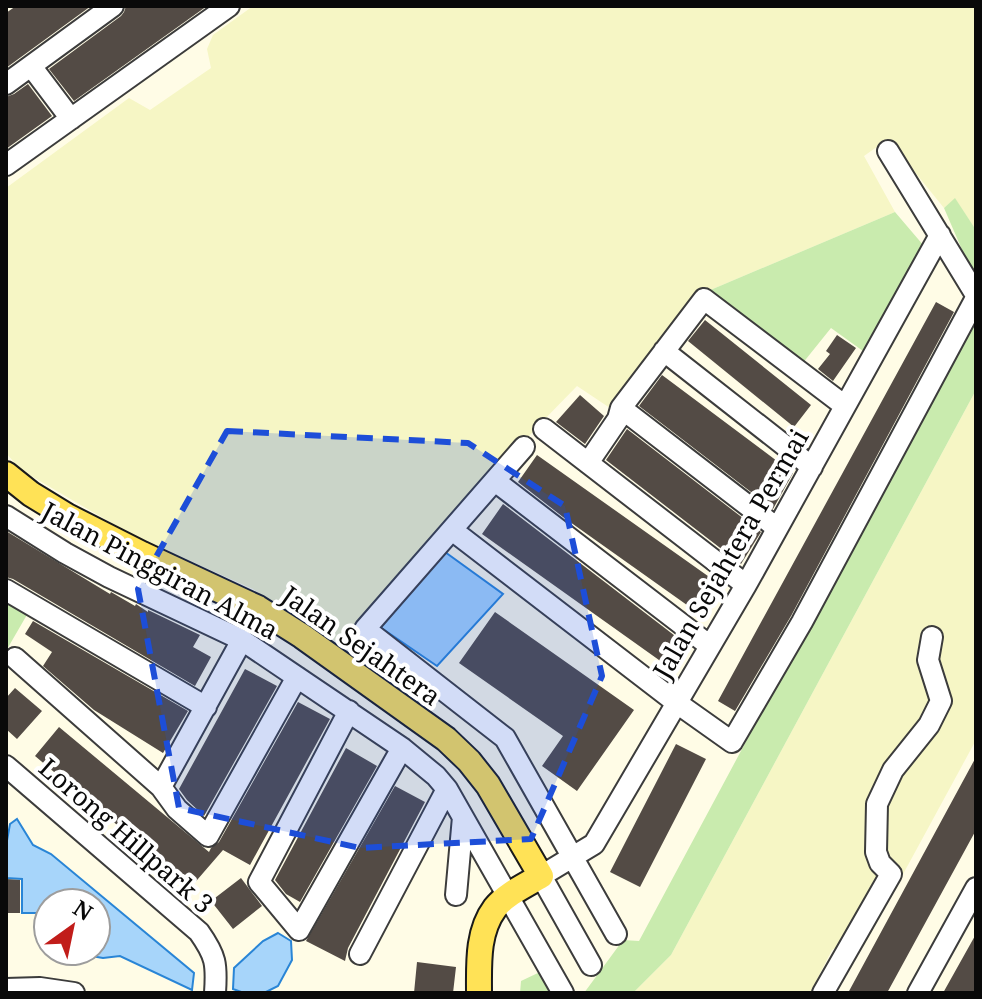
<svg xmlns="http://www.w3.org/2000/svg" width="982" height="999" font-family="'Noto Serif',serif">
	<rect width="100%" height="100%" fill="#fffce6"/>
	<path fill="#f6f6c5" d="M 253,6 L 976,6 L 976,230 L 955,199 L 944,208 L 888,139 L 864,156 L 895,212 L 701,294 L 613,410 L 577,386 L 538,426 L 342,645 L 253,589 L 132,535 L 21,470 L 6,453 L 6,188 L 129,98 L 150,110 L 211,68 L 207,49 L 213,35 Z
		M 976,390 L 976,740 L 864,946 L 850,938 L 832,950 L 810,993 L 633,993 L 671,955 Z"/>
	<path fill="#c9ebae" d="M 955,198 L 976,230 L 976,282 L 944,208 Z
		M 895,212 L 924,246 L 863,351 L 831,328 L 798,369 L 701,294 Z
		M 976,313 L 976,390 L 671,955 L 633,993 L 584,993 L 623,940 L 639,941 Z
		M 6,599 L 28,613 L 6,651 Z
		M 540,972 L 549,993 L 520,993 L 521,981 Z"/>
	<path fill="#a7d5fa" stroke="#2985d6" stroke-width="2" d="M 445,552 L 503,594 L 437,666 L 377,625 Z
		M 17,819 L 33,845 L 51,854 L 194,973 L 192,990 L 120,956 L 103,958 L 85,955 L 77,960 L 69,955 L 68,951 L 96,951 L 96,903 L 48,903 L 48,913 L 22,913 L 22,879 L 6,878 L 6,846 L 10,824 Z
		M 278,933 L 291,941 L 292,960 L 278,986 L 264,993 L 244,993 L 233,989 L 234,968 L 263,941 Z"/>
	<path fill="#534b45" d="M 16,6 L 91,6 L 6,68 L 6,13 Z
		M 126,6 L 207,6 L 74,101 L 49,69 L 121,16 L 124,12 Z
		M 28,84 L 52,116 L 6,149 L 6,97 L 14,94 Z
		M 936,302 L 954,312 L 791,616 L 735,711 L 718,701 Z
		M 705,320 L 811,405 L 794,427 L 688,341 Z
		M 837,335 L 856,348 L 833,381 L 818,369 L 830,354 L 826,351 Z
		M 662,375 L 793,473 L 773,509 L 639,406 Z
		M 580,395 L 604,416 L 585,444 L 556,422 Z
		M 627,429 L 761,532 L 741,564 L 606,460 Z
		M 537,455 L 722,586 L 701,615 L 563,517 L 518,482 Z
		M 503,504 L 683,642 L 666,665 L 482,534 Z
		M 6,531 L 110,594 L 111,592 L 135,606 L 136,604 L 148,612 L 148,610 L 200,635 L 193,647 L 211,657 L 195,686 L 13,579 L 6,577 Z
		M 495,612 L 634,710 L 577,791 L 542,766 L 563,736 L 459,663 Z
		M 33,621 L 188,711 L 163,753 L 94,710 L 43,666 L 52,652 L 25,634 Z
		M 245,669 L 277,686 L 204,816 L 187,800 L 179,789 Z
		M 15,688 L 42,711 L 17,739 L 6,729 L 6,698 Z
		M 298,702 L 330,719 L 250,865 L 223,850 L 191,887 L 35,756 L 59,727 L 209,852 L 211,848 L 219,842 Z
		M 676,744 L 706,759 L 640,887 L 610,872 Z
		M 346,748 L 377,766 L 300,902 L 286,894 L 275,880 Z
		M 976,757 L 976,830 L 887,993 L 848,993 Z
		M 395,786 L 425,802 L 348,948 L 345,961 L 306,941 Z
		M 241,878 L 262,906 L 233,929 L 211,901 Z
		M 6,879 L 20,880 L 20,913 L 6,913 Z
		M 976,934 L 976,993 L 943,993 Z
		M 417,962 L 456,967 L 453,993 L 414,993 Z"/>
	<g fill="none" stroke-linecap="round" stroke-linejoin="round">
		<defs>
			<path id="minor" d="M 31,66 L 71,119
				M 6,84 L 113,6
				M 888,151 L 976,295
				M 6,165 L 229,6
				M 664,351 L 812,467
				M 621,408 L 777,528
				M 544,429 L 746,585
				M 524,447 L 365,629 L 505,738 L 616,934
				M 588,463 L 618,419 L 621,408 L 704,299 L 845,406
				M 495,481 L 710,646
				M 6,516 L 65,553 L 109,577 L 242,640 L 402,748 L 436,776 L 447,789 L 563,993
				M 452,530 L 677,703 L 732,742 L 802,622 L 976,298
				M 6,590 L 206,707
				M 15,658 L 161,787 L 177,809 L 208,836 L 297,677
				M 349,711 L 259,882 L 299,930 L 402,748
				M 6,766 L 199,932 C 216,956 217,964 215,993
				M 161,787 L 242,640
				M 456,895 L 463,817
				M 360,954 L 447,789
				M 591,965 L 541,876 L 594,844 L 746,585 L 940,235
				M 6,989 L 40,988 L 74,993
				M 823,993 L 891,874 L 880,863 L 876,852 L 877,804 L 893,770 L 929,725 L 941,701 L 928,660 L 932,637
				M 918,993 L 976,888"/>
			<path id="major" d="M 6,474 L 31,494 L 67,516 L 142,554 L 258,608 L 302,636 L 446,739 L 469,761 L 488,785 L 541,876 C 526,885 506,894 495,908 C 477,932 479,964 479,993"/>
		</defs>
		<use href="#minor" stroke="#3c3c3c" stroke-width="24"/>
		<use href="#major" stroke="#1a1a1a" stroke-width="28"/>
		<use href="#minor" stroke="#fff" stroke-width="20"/>
		<use href="#major" stroke="#ffe256" stroke-width="24"/>
	</g>
	<path fill="#1d4ed8" fill-opacity="0.2" stroke="#1d4ed8" stroke-width="6" stroke-dasharray="16 10" stroke-linejoin="round" d="M 227,431 L 468,443 L 565,506 L 602,676 L 531,839 L 360,848 L 179,808 L 138,589 Z"/>
	<g text-anchor="middle" stroke-width="8" stroke-linejoin="round" paint-order="stroke">
		<g font-size="26" fill="#090909" stroke="#fff">
			<text transform="translate(731 554) rotate(-60)" y="9">Jalan Sejahtera Permai</text>
			<text transform="translate(160 571) rotate(28)" y="9">Jalan Pinggiran Alma</text>
			<text transform="translate(361 646) rotate(35)" y="9">Jalan Sejahtera</text>
			<text transform="translate(126 836) rotate(41)" y="9">Lorong Hillpark 3</text>
		</g>
	</g>
	<rect width="982" height="999" fill="none" stroke="#090909" stroke-width="16"/>
	<g transform="translate(72 927) rotate(33)"><circle r="38" fill="#ffffff" stroke="#9d9d9d" stroke-width="2"/>
	<path d="M0-6L14 30L0 20L-14 30Z" fill="#c11d1a"/>
	<text y="-12" font-size="22" font-weight="bold" text-anchor="middle" fill="#090909">N</text>
	</g>
</svg>
